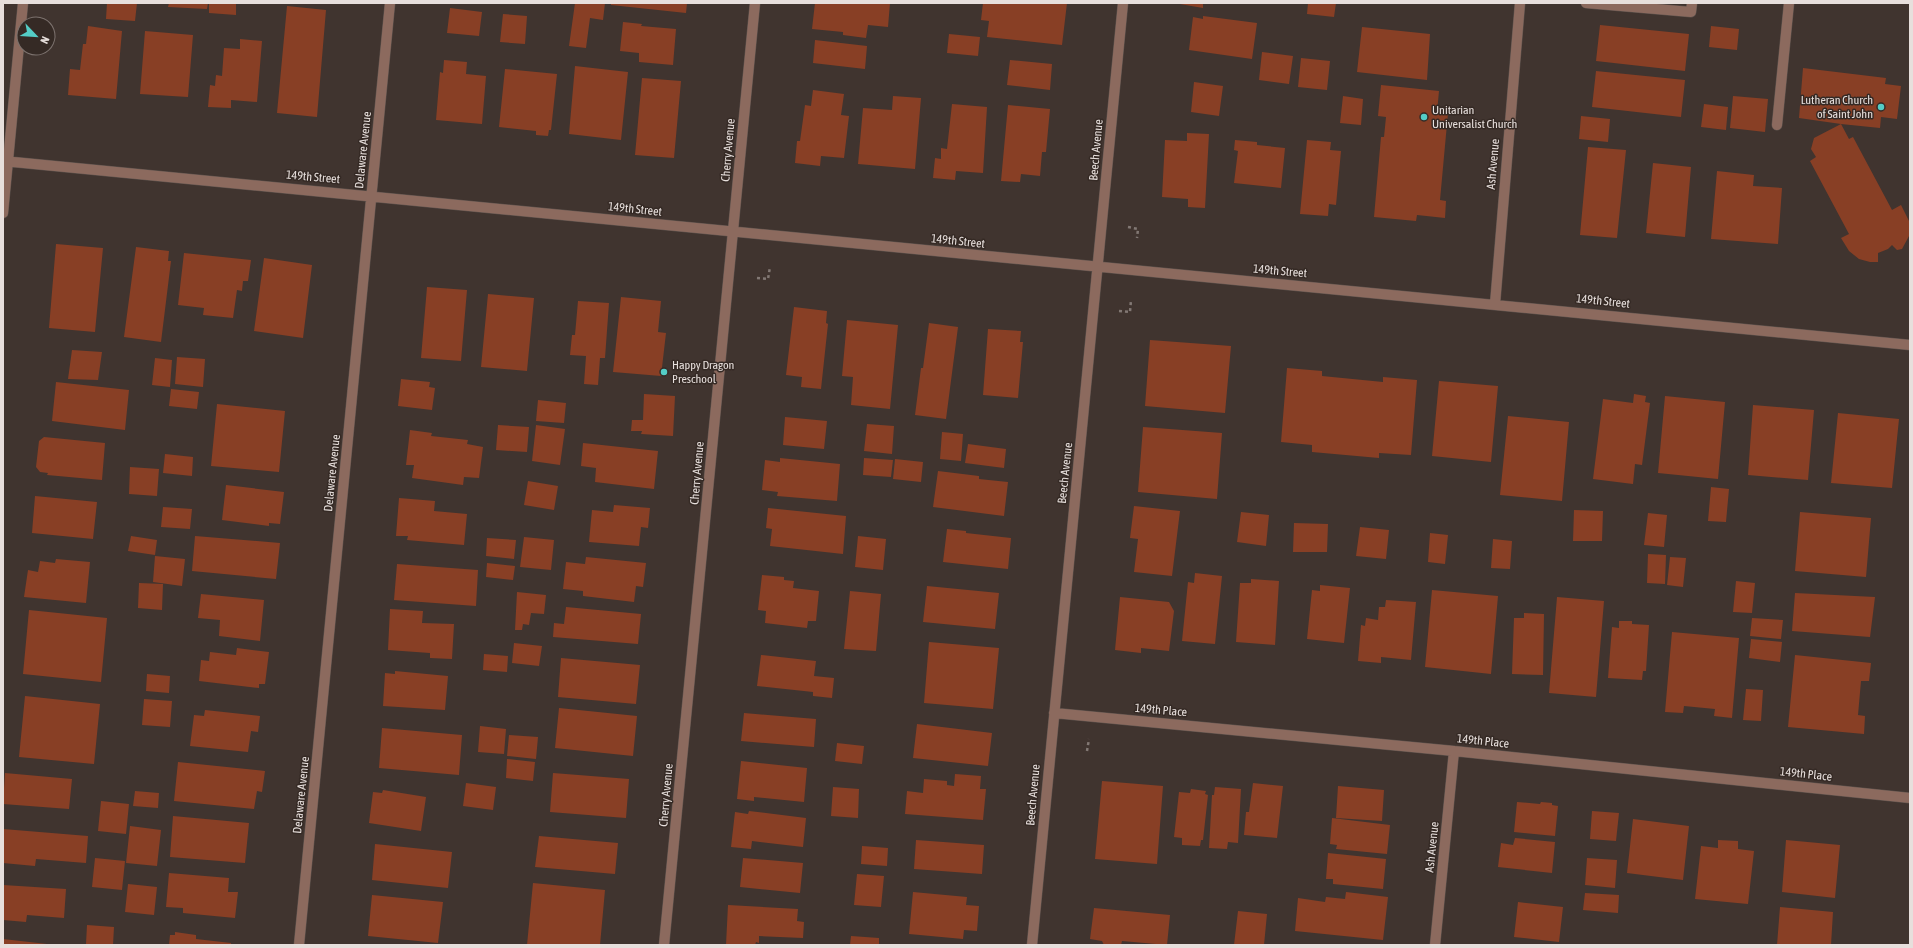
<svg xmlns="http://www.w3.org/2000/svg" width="1913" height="948" font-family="'Asap Condensed',sans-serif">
	<rect width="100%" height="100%" fill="#40342f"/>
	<path fill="#883f25" d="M 107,3 L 137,3 L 135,21 L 106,19 Z
		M 169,3 L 208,3 L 207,9 L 168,7 Z
		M 209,3 L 236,3 L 236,15 L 209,13 Z
		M 575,3 L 605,3 L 603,20 L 590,18 L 586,48 L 569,46 Z
		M 611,3 L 687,3 L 686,13 L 611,5 Z
		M 815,3 L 890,3 L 888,27 L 868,25 L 866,38 L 843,35 L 843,32 L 812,29 Z
		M 983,3 L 1067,3 L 1062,45 L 987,37 L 989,21 L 981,20 Z
		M 1174,3 L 1203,3 L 1203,8 Z
		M 1308,3 L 1336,3 L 1334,17 L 1307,14 Z
		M 287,6 L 326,10 L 317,117 L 277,113 Z
		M 450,8 L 482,12 L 479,36 L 447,33 Z
		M 503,14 L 527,16 L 525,44 L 500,42 Z
		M 1203,16 L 1257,23 L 1252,59 L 1189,50 L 1193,17 L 1203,19 Z
		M 623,22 L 642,24 L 641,26 L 676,29 L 673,65 L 639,62 L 639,53 L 620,51 Z
		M 1600,25 L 1689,34 L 1685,71 L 1596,61 Z
		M 88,26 L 122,31 L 116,99 L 68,95 L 70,69 L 80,70 L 83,44 L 86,44 Z
		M 1711,26 L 1739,29 L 1737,50 L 1709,47 Z
		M 1362,27 L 1430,34 L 1427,80 L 1357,72 Z
		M 145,31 L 193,35 L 188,97 L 140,94 Z
		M 949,34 L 980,37 L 978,56 L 947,53 Z
		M 240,39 L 262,41 L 257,102 L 231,100 L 231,108 L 208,107 L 210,85 L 215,86 L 216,75 L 222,76 L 224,48 L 240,49 Z
		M 815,40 L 867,46 L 865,69 L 813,63 Z
		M 1262,52 L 1293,56 L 1289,84 L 1259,80 Z
		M 1301,58 L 1330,61 L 1327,90 L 1298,87 Z
		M 444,60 L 467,62 L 466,74 L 486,76 L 482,124 L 436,120 L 440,72 L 443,73 Z
		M 1010,60 L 1052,64 L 1050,90 L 1007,85 Z
		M 575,66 L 628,72 L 621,140 L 569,134 Z
		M 1803,68 L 1886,78 L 1885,84 L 1901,86 L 1897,119 L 1881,117 L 1880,128 L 1841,124 L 1849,139 L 1853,137 L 1892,210 L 1901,205 L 1909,221 L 1909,236 L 1902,249 L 1897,250 L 1892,245 L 1888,249 L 1878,253 L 1878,262 L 1870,262 L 1859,259 L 1849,251 L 1841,238 L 1849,234 L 1810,161 L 1816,157 L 1811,149 L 1814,138 L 1841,124 L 1799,118 Z
		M 505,69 L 557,74 L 551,130 L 549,130 L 548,136 L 536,135 L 536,131 L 499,127 Z
		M 1596,71 L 1685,80 L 1681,117 L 1592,107 Z
		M 642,78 L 681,81 L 674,158 L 635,155 Z
		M 1194,82 L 1223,86 L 1219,116 L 1191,112 Z
		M 1381,85 L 1439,91 L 1437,112 L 1448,113 L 1440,200 L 1446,201 L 1445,218 L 1417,215 L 1416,221 L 1374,217 L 1381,137 L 1384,137 L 1386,117 L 1378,116 Z
		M 813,90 L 844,94 L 841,115 L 849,116 L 844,158 L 821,156 L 820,166 L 795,163 L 797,141 L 800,141 L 805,105 L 811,106 Z
		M 893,96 L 921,98 L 915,169 L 858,164 L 863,108 L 892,110 Z
		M 1343,96 L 1363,99 L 1361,125 L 1340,123 Z
		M 1733,96 L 1768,99 L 1765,132 L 1730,128 Z
		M 952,104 L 987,107 L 983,173 L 956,171 L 955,180 L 933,178 L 935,158 L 941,159 L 941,148 L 947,149 Z
		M 1704,104 L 1728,107 L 1726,130 L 1701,127 Z
		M 1008,105 L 1050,109 L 1046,152 L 1042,152 L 1040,176 L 1021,174 L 1020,182 L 1001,181 Z
		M 1581,116 L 1610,119 L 1608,142 L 1579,139 Z
		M 1187,133 L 1209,134 L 1205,208 L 1188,207 L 1188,199 L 1162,197 L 1165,140 L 1187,141 Z
		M 1235,140 L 1257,142 L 1257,145 L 1285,148 L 1281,188 L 1234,183 L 1238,151 L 1234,150 Z
		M 1307,140 L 1331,142 L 1330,150 L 1341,151 L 1336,205 L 1329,204 L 1328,216 L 1300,214 Z
		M 1588,147 L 1626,150 L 1617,238 L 1580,235 Z
		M 1653,163 L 1691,167 L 1685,237 L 1646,233 Z
		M 1717,171 L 1754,175 L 1753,186 L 1782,188 L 1778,244 L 1711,239 Z
		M 56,244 L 103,248 L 95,332 L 49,328 Z
		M 136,247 L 169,251 L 168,261 L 171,261 L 161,342 L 124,337 Z
		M 184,253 L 251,260 L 248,281 L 243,281 L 242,291 L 237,290 L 233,318 L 203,315 L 204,308 L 178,305 Z
		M 264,258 L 312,265 L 303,338 L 254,331 Z
		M 427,287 L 467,290 L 461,361 L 421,358 Z
		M 488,294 L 534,298 L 527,371 L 481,367 Z
		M 621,297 L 661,301 L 658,332 L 666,333 L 661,376 L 613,372 Z
		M 578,301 L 609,303 L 605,358 L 600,358 L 598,385 L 584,384 L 586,356 L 570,355 L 572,335 L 575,335 Z
		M 794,307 L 827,311 L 826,323 L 828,324 L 821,389 L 801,387 L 802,377 L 786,375 Z
		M 847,320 L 898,325 L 890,409 L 851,405 L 853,377 L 842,376 Z
		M 929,323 L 958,327 L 946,419 L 915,415 L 921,368 L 923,368 Z
		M 988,329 L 1021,331 L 1020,342 L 1023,342 L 1018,398 L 983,395 Z
		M 1150,340 L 1231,346 L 1225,413 L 1145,406 Z
		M 72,350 L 102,352 L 98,380 L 68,379 Z
		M 177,357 L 205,359 L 203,387 L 175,384 Z
		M 155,358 L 172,360 L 170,387 L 152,385 Z
		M 1287,368 L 1322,371 L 1322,376 L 1383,382 L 1383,377 L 1417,380 L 1411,455 L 1379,453 L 1379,458 L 1312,452 L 1312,445 L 1281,442 Z
		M 401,379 L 430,382 L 429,387 L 435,388 L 432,410 L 398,406 Z
		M 1439,381 L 1498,386 L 1491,462 L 1432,456 Z
		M 56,382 L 129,390 L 125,430 L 52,421 Z
		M 171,389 L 199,392 L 197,409 L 169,406 Z
		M 644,394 L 675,396 L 673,436 L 641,434 L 642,431 L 631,431 L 632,420 L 643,420 Z
		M 1634,394 L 1646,396 L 1645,402 L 1650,403 L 1642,465 L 1635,464 L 1633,484 L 1593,479 L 1603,399 L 1633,403 Z
		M 1665,396 L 1725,402 L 1718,479 L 1658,473 Z
		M 538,400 L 566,403 L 564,423 L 536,421 Z
		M 217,404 L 285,411 L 279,472 L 211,466 Z
		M 1753,405 L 1814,410 L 1808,480 L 1748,475 Z
		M 1838,413 L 1899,419 L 1892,488 L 1831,483 Z
		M 1508,416 L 1569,422 L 1562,501 L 1500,495 Z
		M 785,417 L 827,421 L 824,449 L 783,445 Z
		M 867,424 L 894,426 L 892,454 L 864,451 Z
		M 498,425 L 529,427 L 527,452 L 496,450 Z
		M 536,425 L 565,429 L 560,465 L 532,461 Z
		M 1143,427 L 1222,433 L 1217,499 L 1138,492 Z
		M 410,430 L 432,433 L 431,436 L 468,440 L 467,444 L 483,447 L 479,478 L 464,477 L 463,485 L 412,478 L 414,465 L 406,465 Z
		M 942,432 L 963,434 L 961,461 L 940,459 Z
		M 44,437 L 105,443 L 102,480 L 47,475 L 48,473 L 40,472 L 36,467 L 39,441 Z
		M 583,443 L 658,451 L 654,489 L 595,482 L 596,468 L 581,466 Z
		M 968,444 L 1006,449 L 1004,468 L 965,463 Z
		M 165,454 L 193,457 L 192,476 L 163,473 Z
		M 780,458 L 840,464 L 837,501 L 777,496 L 778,492 L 762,490 L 765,460 L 780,462 Z
		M 864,458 L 893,460 L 891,477 L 863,475 Z
		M 895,459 L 923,462 L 921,482 L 893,479 Z
		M 130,467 L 159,469 L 157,496 L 129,494 Z
		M 938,471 L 979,476 L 979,479 L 1008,482 L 1004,516 L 933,507 Z
		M 528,481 L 558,486 L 554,510 L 524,505 Z
		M 226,485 L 284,492 L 280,524 L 269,523 L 269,526 L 222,520 Z
		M 1711,487 L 1729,489 L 1726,522 L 1708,521 Z
		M 35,496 L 97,502 L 93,539 L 32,533 Z
		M 399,498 L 435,501 L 434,511 L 467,514 L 464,545 L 407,540 L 408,536 L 396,536 Z
		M 614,505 L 650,508 L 648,528 L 641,527 L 639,546 L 589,542 L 592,510 L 613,512 Z
		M 1134,506 L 1180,511 L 1172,576 L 1134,572 L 1138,539 L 1130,538 Z
		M 163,507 L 192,509 L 190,529 L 161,527 Z
		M 768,508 L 846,516 L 843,554 L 770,546 L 772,529 L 766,528 Z
		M 1574,510 L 1603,511 L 1602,541 L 1573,541 Z
		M 1241,512 L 1269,515 L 1266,546 L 1237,542 Z
		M 1800,512 L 1871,518 L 1866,577 L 1795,571 Z
		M 1648,513 L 1667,515 L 1664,547 L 1644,545 Z
		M 1294,523 L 1328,524 L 1327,552 L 1293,552 Z
		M 1360,527 L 1389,530 L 1386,559 L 1356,556 Z
		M 947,529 L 966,531 L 966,533 L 1011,538 L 1008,569 L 943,562 Z
		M 1430,533 L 1448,535 L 1445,564 L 1428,562 Z
		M 131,536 L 157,540 L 155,555 L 128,551 Z
		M 195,536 L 280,543 L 276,579 L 192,571 Z
		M 858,536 L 886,539 L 883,570 L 855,567 Z
		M 524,537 L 554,540 L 551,570 L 520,567 Z
		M 487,538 L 516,540 L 514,559 L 486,556 Z
		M 1493,539 L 1512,541 L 1510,569 L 1491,568 Z
		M 1648,554 L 1666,555 L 1665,584 L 1647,583 Z
		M 155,556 L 185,559 L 182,586 L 153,582 Z
		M 586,557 L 646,563 L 643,587 L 636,586 L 634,602 L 583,596 L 583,591 L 563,589 L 566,562 L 585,564 Z
		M 1670,557 L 1686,558 L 1683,587 L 1667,585 Z
		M 56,559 L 90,562 L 86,603 L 24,597 L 28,570 L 38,572 L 40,561 L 55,563 Z
		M 487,563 L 515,566 L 513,580 L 486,577 Z
		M 397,564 L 478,570 L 476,606 L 394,600 Z
		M 1195,573 L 1222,576 L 1215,644 L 1182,641 L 1188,582 L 1194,583 Z
		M 762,575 L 784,577 L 784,580 L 794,581 L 793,588 L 819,591 L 816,621 L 808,621 L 807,628 L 765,623 L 766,611 L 758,610 Z
		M 1251,579 L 1279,581 L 1275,645 L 1236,642 L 1240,583 L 1251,583 Z
		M 1736,581 L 1755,583 L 1752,613 L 1733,612 Z
		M 139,583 L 163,584 L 162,610 L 138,608 Z
		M 1320,585 L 1350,588 L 1344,643 L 1307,639 L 1312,590 L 1320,591 Z
		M 927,586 L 999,593 L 995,629 L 923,622 Z
		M 1432,590 L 1498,596 L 1491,674 L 1425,667 Z
		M 850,591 L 881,594 L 876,651 L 844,649 Z
		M 517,592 L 546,595 L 544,614 L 531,613 L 529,625 L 523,624 L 522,630 L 515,630 Z
		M 1795,593 L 1875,597 L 1870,637 L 1792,631 Z
		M 201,594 L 264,600 L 260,641 L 219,636 L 220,620 L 198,618 Z
		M 1120,597 L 1169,602 L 1174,611 L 1169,651 L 1141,648 L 1141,653 L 1115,650 Z
		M 1557,597 L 1604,601 L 1596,697 L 1549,693 Z
		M 1386,600 L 1416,602 L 1411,660 L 1381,657 L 1381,663 L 1358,661 L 1361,625 L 1365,626 L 1366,618 L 1378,620 L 1379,607 L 1385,607 Z
		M 566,607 L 641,614 L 638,644 L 553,637 L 554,623 L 564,624 Z
		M 390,609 L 423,611 L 422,623 L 454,624 L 452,659 L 430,658 L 430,653 L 388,650 Z
		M 29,610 L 107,618 L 101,682 L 23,674 Z
		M 1524,613 L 1544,614 L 1543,675 L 1512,674 L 1514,618 L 1524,618 Z
		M 1752,618 L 1783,620 L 1781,639 L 1750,636 Z
		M 1619,621 L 1632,621 L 1632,624 L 1649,625 L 1646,671 L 1643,671 L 1642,680 L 1608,678 L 1612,627 L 1619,628 Z
		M 1672,632 L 1739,638 L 1732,718 L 1714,716 L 1715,709 L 1684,706 L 1683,713 L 1665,712 Z
		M 1751,639 L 1782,642 L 1780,662 L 1749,658 Z
		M 929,642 L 999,648 L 993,709 L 924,703 Z
		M 514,643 L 542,646 L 539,666 L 512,663 Z
		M 237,648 L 269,652 L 265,684 L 259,684 L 259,688 L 199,681 L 201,660 L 209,661 L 210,652 L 236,655 Z
		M 484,654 L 508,656 L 507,672 L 483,670 Z
		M 761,655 L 816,661 L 814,676 L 834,678 L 832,698 L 813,696 L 813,692 L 757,686 Z
		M 1795,655 L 1871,663 L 1869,681 L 1861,681 L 1858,715 L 1865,716 L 1864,734 L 1788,727 Z
		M 561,658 L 640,665 L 636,704 L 558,697 Z
		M 395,671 L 448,676 L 445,710 L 383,706 L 385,673 L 395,674 Z
		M 147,674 L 170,676 L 169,693 L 146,691 Z
		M 1746,689 L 1763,690 L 1761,721 L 1743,720 Z
		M 25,696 L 100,704 L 94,764 L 19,757 Z
		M 144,699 L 172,701 L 170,727 L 142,725 Z
		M 559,708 L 637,716 L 633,756 L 555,748 Z
		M 205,710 L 260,716 L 258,732 L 251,731 L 248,752 L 190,746 L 194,715 L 204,716 Z
		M 744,713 L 816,719 L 814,747 L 741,741 Z
		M 917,724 L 992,733 L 988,766 L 913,758 Z
		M 480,726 L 506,729 L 504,754 L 478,752 Z
		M 382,728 L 462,735 L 459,775 L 379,768 Z
		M 509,735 L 538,737 L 536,759 L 507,756 Z
		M 837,743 L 864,746 L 862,764 L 835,761 Z
		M 507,759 L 535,762 L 533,781 L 506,778 Z
		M 741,761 L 807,768 L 804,802 L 754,797 L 754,801 L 737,799 Z
		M 178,762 L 265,771 L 262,792 L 257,791 L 254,809 L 174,801 Z
		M 5,773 L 72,779 L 69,809 L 3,804 Z
		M 553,773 L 629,779 L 626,818 L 550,812 Z
		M 955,774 L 981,776 L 980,789 L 986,789 L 983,820 L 905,814 L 907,791 L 923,793 L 924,779 L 947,781 L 947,785 L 954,786 Z
		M 1102,781 L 1163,786 L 1157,864 L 1095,859 Z
		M 466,783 L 496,787 L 493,810 L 463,806 Z
		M 1253,783 L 1283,786 L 1277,838 L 1244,835 L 1246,812 L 1249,812 Z
		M 1338,786 L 1384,790 L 1382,821 L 1336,818 Z
		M 833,787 L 859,789 L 858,818 L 831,816 Z
		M 1215,787 L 1241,789 L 1238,843 L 1228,842 L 1227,849 L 1209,848 L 1212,795 L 1214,795 Z
		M 1191,789 L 1206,791 L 1205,794 L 1208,795 L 1203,840 L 1201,840 L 1200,846 L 1182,845 L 1182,838 L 1174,837 L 1179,792 L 1190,793 Z
		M 383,790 L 426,797 L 421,831 L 369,823 L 373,792 L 382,793 Z
		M 135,791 L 159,793 L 158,808 L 133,806 Z
		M 101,801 L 129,804 L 126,834 L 98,831 Z
		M 1517,802 L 1540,804 L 1541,802 L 1552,803 L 1552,805 L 1558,806 L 1555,836 L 1514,832 Z
		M 749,811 L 806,818 L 803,847 L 752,841 L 751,849 L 731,847 L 735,812 L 748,814 Z
		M 1592,811 L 1619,813 L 1616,841 L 1590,839 Z
		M 173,816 L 249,823 L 245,863 L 170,857 Z
		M 1332,818 L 1390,825 L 1387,854 L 1336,849 L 1337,845 L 1330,844 Z
		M 1633,819 L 1689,826 L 1683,880 L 1627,873 Z
		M 130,826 L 161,830 L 157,866 L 126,863 Z
		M 3,829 L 88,836 L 86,863 L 36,859 L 35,866 L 3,863 Z
		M 539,836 L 618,843 L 615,874 L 535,867 Z
		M 1515,838 L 1555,842 L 1552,873 L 1498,867 L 1501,843 L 1513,845 Z
		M 916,840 L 984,845 L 982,874 L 914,869 Z
		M 1718,840 L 1738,841 L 1738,849 L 1754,851 L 1748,904 L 1695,899 L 1701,846 L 1718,848 Z
		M 1786,840 L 1840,845 L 1835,898 L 1782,892 Z
		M 375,844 L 452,852 L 448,888 L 372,880 Z
		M 862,846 L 888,848 L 887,866 L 861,864 Z
		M 1328,853 L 1386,859 L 1383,889 L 1333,884 L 1333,879 L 1326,879 Z
		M 95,858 L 125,861 L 122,890 L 92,887 Z
		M 743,858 L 803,863 L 800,893 L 740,887 Z
		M 1587,858 L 1617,860 L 1615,888 L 1585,885 Z
		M 169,873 L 229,878 L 228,892 L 238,892 L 235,918 L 183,913 L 183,908 L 166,907 Z
		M 857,874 L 884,876 L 881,907 L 854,905 Z
		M 533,883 L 605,890 L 600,945 L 527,945 Z
		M 128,884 L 157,887 L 154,915 L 125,912 Z
		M 3,885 L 66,889 L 64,918 L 27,915 L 26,922 L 3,920 Z
		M 913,892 L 967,897 L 966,905 L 979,906 L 977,931 L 964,930 L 963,939 L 909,934 Z
		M 1346,892 L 1388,897 L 1383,940 L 1295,931 L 1298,898 L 1325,902 L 1326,897 L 1345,899 Z
		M 1585,893 L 1619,895 L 1618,913 L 1583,910 Z
		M 372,895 L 443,902 L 438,943 L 368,936 Z
		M 1518,902 L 1563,907 L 1559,942 L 1514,937 Z
		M 728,905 L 798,909 L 797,921 L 804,922 L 803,938 L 759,936 L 759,943 L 756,942 L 755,945 L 726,945 Z
		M 1780,907 L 1833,912 L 1831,945 L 1777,945 Z
		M 1094,908 L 1170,915 L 1167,945 L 1122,941 L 1121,945 L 1104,945 L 1102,941 L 1090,939 Z
		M 1238,911 L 1267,914 L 1264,945 L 1234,945 Z
		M 87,925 L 114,927 L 113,945 L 86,944 Z
		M 175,932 L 196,935 L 196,939 L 231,943 L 231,945 L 169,945 L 170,935 L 175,935 Z
		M 851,936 L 879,938 L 879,945 L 850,945 Z
		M 3,939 L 47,944 L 47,945 L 3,945 Z"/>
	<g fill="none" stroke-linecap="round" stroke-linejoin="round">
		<defs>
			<path id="minor" d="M 1586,3 L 1691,12 L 1692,3
				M 1777,125 L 1789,3
				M 3,161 L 1910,345
				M 3,213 L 23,3
				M 1495,304 L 1520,3
				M 1054,713 L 1454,751 L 1910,798
				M 299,945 L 390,3
				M 664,945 L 755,3
				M 1032,945 L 1123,3
				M 1435,945 L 1454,751"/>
		</defs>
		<use href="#minor" stroke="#5e534e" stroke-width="11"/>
		<path stroke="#827874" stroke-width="2.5" stroke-dasharray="3 3" stroke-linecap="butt" d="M 1128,227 L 1138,229 L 1137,238
			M 757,278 L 768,279 L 770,267
			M 1119,311 L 1130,312 L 1131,300
			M 1087,751 L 1089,739"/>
		<use href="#minor" stroke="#8c6a5e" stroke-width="10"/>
	</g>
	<g fill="#54cdc6" stroke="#352a25" stroke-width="1.5">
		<circle cx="1881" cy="107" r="4"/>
		<circle cx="1424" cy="117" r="4"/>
		<circle cx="664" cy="372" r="4"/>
	</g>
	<g text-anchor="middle" stroke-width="3" stroke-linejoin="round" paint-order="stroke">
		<g font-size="12" fill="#e7dfdc" stroke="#352a25" text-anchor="start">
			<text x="1873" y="104" text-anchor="end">Lutheran Church<tspan x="1873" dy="14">of Saint John</tspan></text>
			<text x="1432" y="114">Unitarian<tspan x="1432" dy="14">Universalist Church</tspan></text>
			<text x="672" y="369">Happy Dragon<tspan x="672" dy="14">Preschool</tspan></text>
		</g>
		<g font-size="12" fill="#e7dfdc" stroke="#352a25">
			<text transform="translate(363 150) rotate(-84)" y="4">Delaware Avenue</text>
			<text transform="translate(728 150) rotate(-85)" y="4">Cherry Avenue</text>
			<text transform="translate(1096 150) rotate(-85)" y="4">Beech Avenue</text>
			<text transform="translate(1493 164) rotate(-85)" y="4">Ash Avenue</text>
			<text transform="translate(313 177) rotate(5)" y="4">149th Street</text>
			<text transform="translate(635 209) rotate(6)" y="4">149th Street</text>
			<text transform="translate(958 241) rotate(6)" y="4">149th Street</text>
			<text transform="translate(1280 271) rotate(5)" y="4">149th Street</text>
			<text transform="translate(1603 301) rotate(6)" y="4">149th Street</text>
			<text transform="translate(332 473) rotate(-84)" y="4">Delaware Avenue</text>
			<text transform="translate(697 473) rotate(-85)" y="4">Cherry Avenue</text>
			<text transform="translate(1065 473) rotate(-84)" y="4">Beech Avenue</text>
			<text transform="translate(1161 710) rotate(5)" y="4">149th Place</text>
			<text transform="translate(1483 741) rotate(6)" y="4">149th Place</text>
			<text transform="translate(1806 774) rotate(6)" y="4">149th Place</text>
			<text transform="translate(301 795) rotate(-84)" y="4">Delaware Avenue</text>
			<text transform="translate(666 795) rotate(-85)" y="4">Cherry Avenue</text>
			<text transform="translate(1033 795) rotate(-85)" y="4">Beech Avenue</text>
			<text transform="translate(1432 847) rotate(-84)" y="4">Ash Avenue</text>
		</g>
	</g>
	<rect width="1913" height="948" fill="none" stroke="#e7dfdc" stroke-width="8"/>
	<g transform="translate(36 36) rotate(115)"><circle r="19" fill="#352a25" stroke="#7c726e"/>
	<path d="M0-3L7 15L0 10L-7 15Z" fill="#54cdc6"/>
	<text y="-6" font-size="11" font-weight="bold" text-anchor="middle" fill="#e7dfdc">N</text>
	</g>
</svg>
